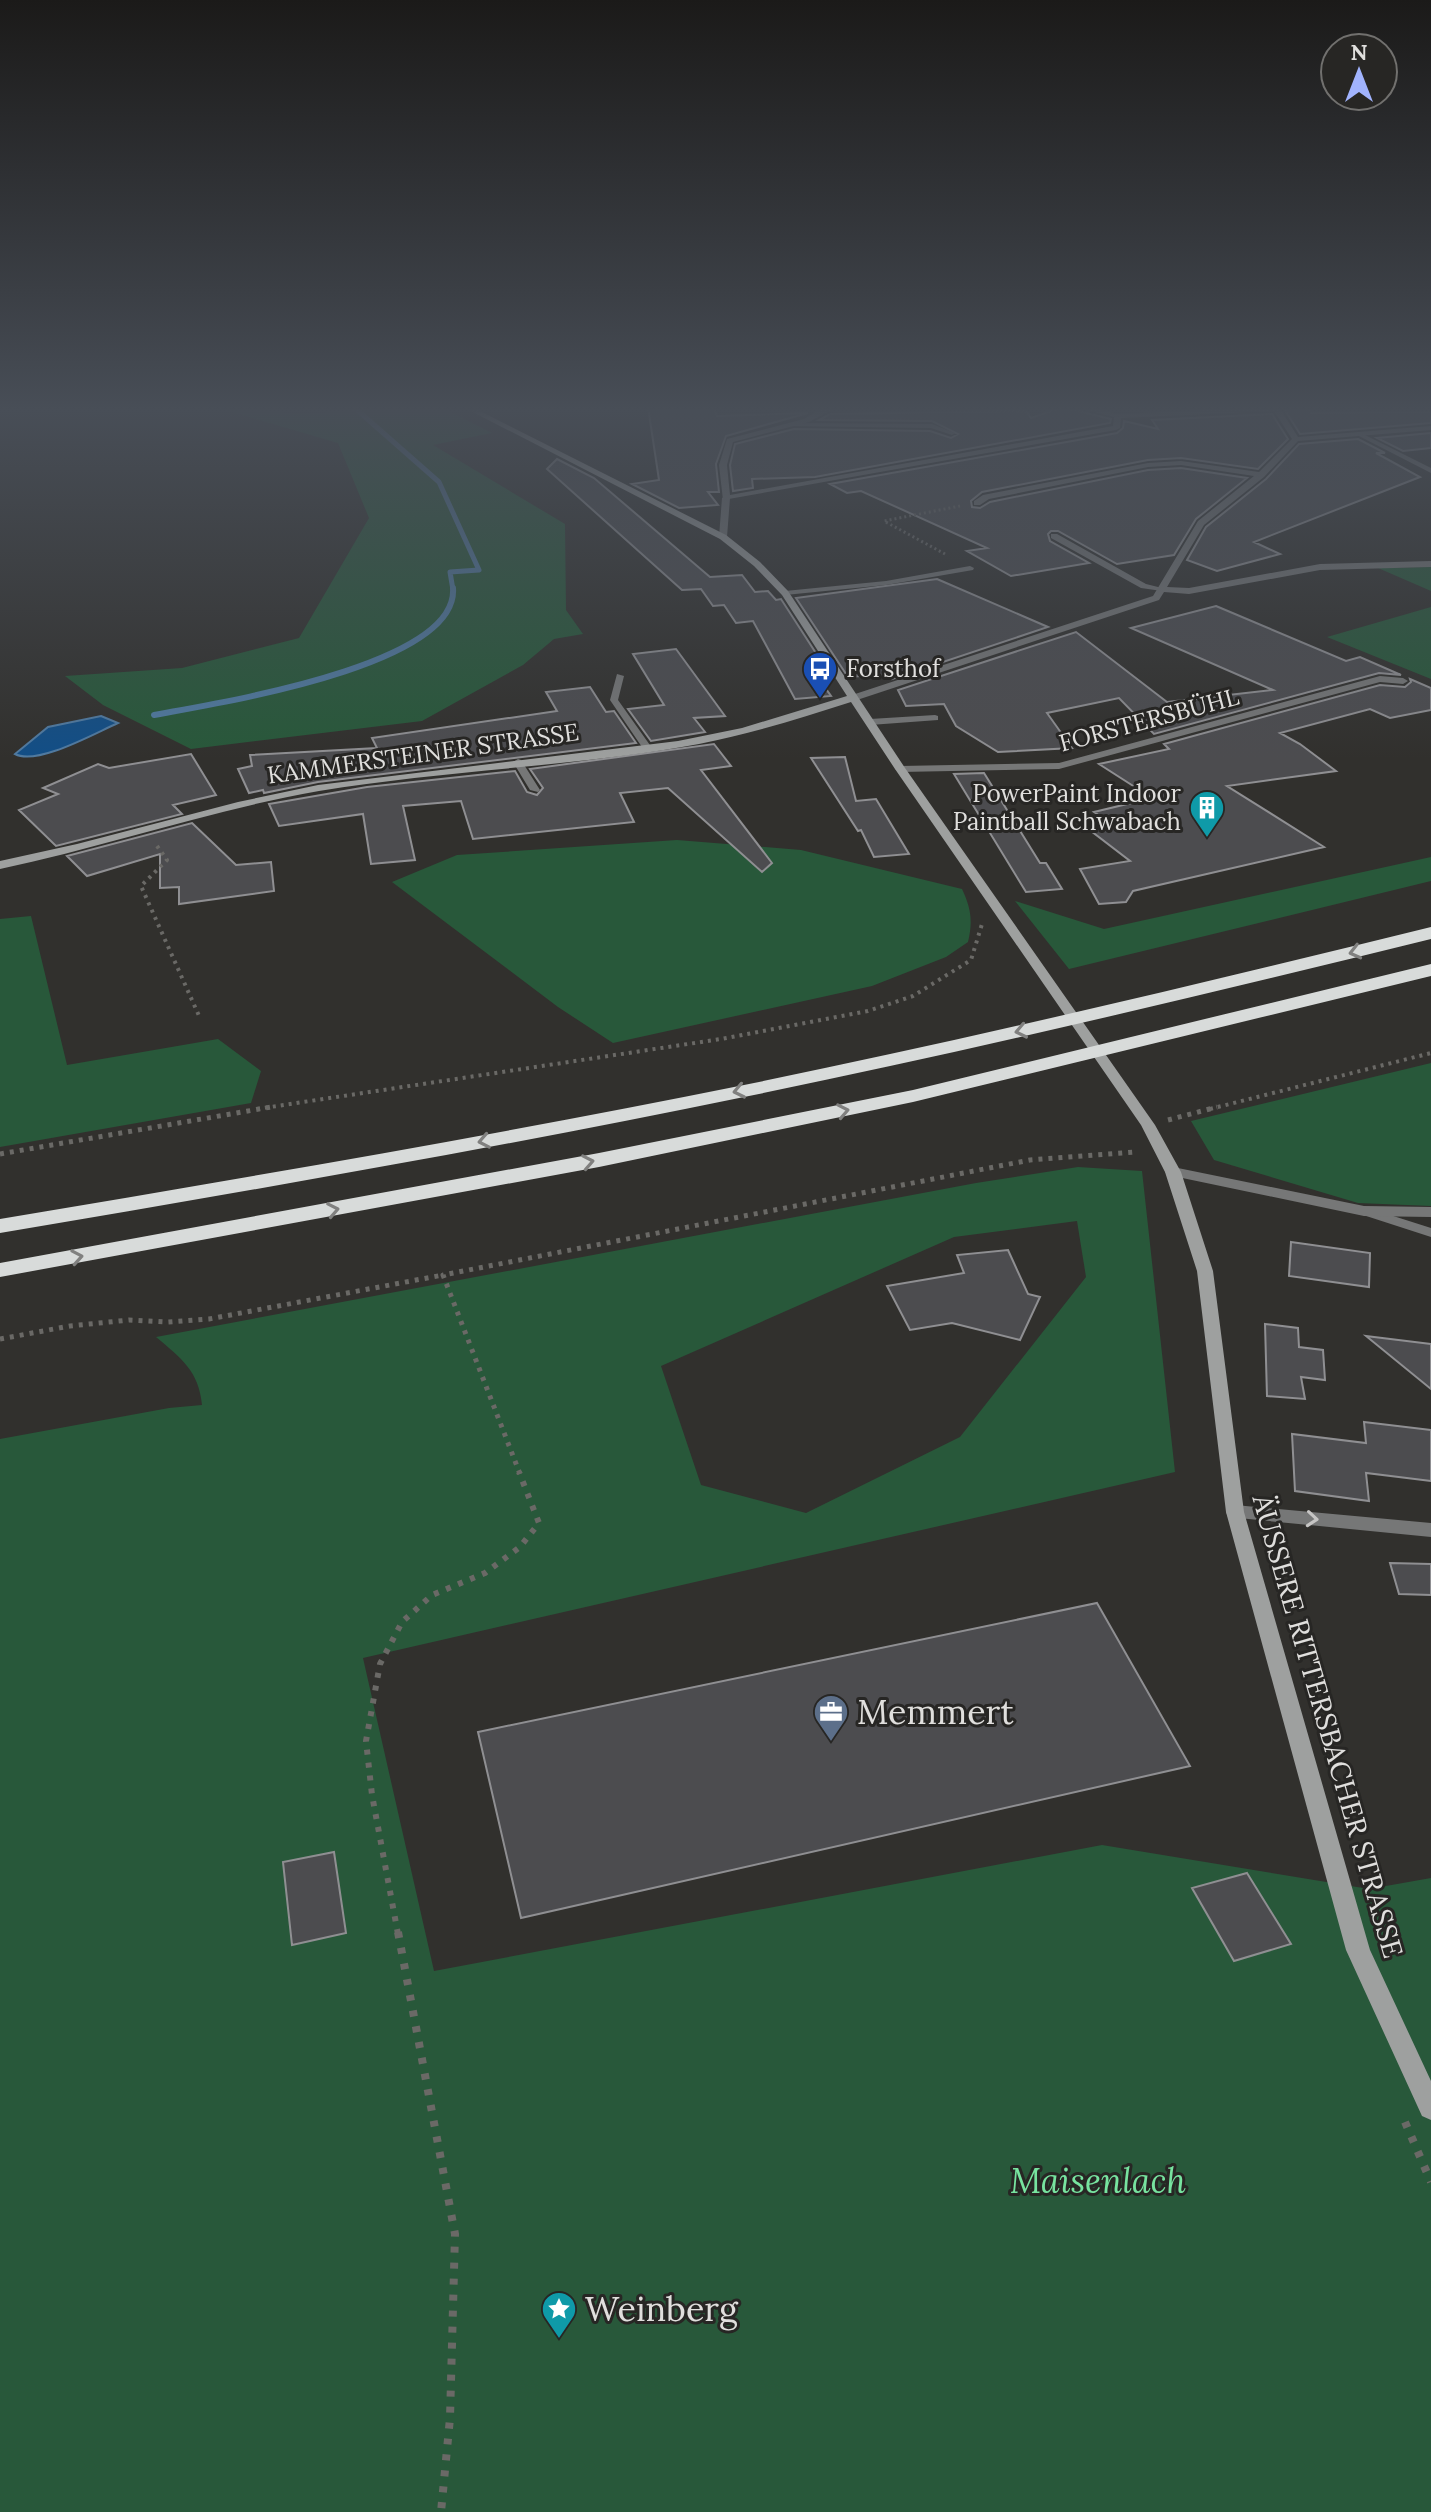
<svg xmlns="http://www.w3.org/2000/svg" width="1431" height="2512" font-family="Lora,serif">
	<rect width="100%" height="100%" fill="#31302d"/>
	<path fill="#28583a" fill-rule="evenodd" d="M 215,407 L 257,407 L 268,411 L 298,414 L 338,412 L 363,407 L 441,407 L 492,433 L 433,445 L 565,524 L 566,610 L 583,634 L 554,639 L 523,665 L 422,721 L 191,749 L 103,705 L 65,676 L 182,668 L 299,638 L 369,518 L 338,443 Z
		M 1431,567 L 1431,591 L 1378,568 Z
		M 1431,607 L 1431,679 L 1327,637 Z
		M 677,840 L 801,850 L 962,889 C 971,908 973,921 968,942 L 946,957 L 872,986 L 613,1043 L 558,1007 L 392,882 L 457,855 Z
		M 1431,857 L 1431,881 L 1069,969 L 1015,901 L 1104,929 Z
		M 31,916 L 67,1065 L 218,1039 L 261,1071 L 251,1103 L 0,1147 L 0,919 Z
		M 1431,1063 L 1431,1206 L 1358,1203 L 1214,1160 L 1191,1121 Z
		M 1078,1167 L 1142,1171 L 1175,1472 L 363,1658 L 434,1971 L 1102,1845 L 1369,1889 L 1431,1878 L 1431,2512 L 0,2512 L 0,1439 L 169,1408 L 202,1405 C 199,1371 181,1358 156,1337 L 976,1183 ZM 1077,1221 L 1086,1277 L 960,1437 L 806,1513 L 701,1485 L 661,1366 L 954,1237 Z"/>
	<path fill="#124e86" stroke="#507aa0" stroke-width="2" d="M 101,716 L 118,723 C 95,733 37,766 15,754 L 48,727 Z"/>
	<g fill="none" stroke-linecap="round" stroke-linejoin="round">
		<path stroke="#507aa0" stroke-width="5" d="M 356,409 L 439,482 L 479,570 L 450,572 L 453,590"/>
		<path stroke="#507aa0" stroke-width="6" d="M 154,715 C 211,704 459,667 453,588"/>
	</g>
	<path fill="#4c4c4f" stroke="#8f8f92" stroke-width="2" d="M 648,407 L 713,407 L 717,416 L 808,413 L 726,436 L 716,464 L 719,492 L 708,492 L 718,505 L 679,508 L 632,484 L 659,480 Z
		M 1062,407 L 1111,419 L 1110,423 L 815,477 L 752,479 L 753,488 L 733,491 L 730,465 L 735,444 L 794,429 L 930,431 L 951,438 L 958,434 L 932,421 L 819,420 L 830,414 L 1026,411 L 1031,418 Z
		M 1283,407 L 1310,407 L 1311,413 L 1431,412 L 1431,423 L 1300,434 Z
		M 1272,414 L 1288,439 L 1258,469 L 1181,458 L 1148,460 L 982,492 L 971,501 L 972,507 L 980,508 L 990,502 L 1148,470 L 1181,468 L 1247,478 L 1196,519 L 1174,555 L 1117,564 L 1058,531 L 1051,531 L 1048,534 L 1050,541 L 1089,563 L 1011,576 L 967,551 L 987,548 L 861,491 L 847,493 L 830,484 L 1117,433 L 1123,428 L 1124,421 L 1158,429 L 1152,420 Z
		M 1431,433 L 1431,448 L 1403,451 L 1377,438 Z
		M 1358,439 L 1385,453 L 1376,453 L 1420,477 L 1254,542 L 1280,554 L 1217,571 L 1187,560 L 1206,527 L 1266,479 L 1299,444 Z
		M 557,459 L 594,478 L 710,577 L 742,575 L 755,592 L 768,591 L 776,600 L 781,599 L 832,678 L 819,679 L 831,696 L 795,699 L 753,621 L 736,623 L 724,605 L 713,606 L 701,589 L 682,590 L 547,469 Z
		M 937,579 L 1048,627 L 892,679 L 890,674 L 848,677 L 796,598 Z
		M 1216,606 L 1346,661 L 1360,657 L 1401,675 L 1379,673 L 1154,734 L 1119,698 L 1047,713 L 1072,748 L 998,752 L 956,726 L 944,704 L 906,706 L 898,690 L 1076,632 L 1167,702 L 1273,690 L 1131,628 Z
		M 676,649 L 725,716 L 694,718 L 705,732 L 651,741 L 628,709 L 664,705 L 633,654 Z
		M 1410,679 L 1431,688 L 1431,710 L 1390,718 L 1370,709 L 1280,733 L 1300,744 L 1336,771 L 1227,786 L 1324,847 L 1133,891 L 1126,902 L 1099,904 L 1080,869 L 1130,861 L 1091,831 L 1115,826 L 1094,812 L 1152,798 L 1099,764 L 1169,749 L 1164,744 L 1380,685 L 1405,687 L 1411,682 Z
		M 590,687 L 606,712 L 614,711 L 636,743 L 318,782 L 264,793 L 263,790 L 249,793 L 238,769 L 252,766 L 250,755 L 377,748 L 372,738 L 557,711 L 546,692 Z
		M 714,744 L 731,766 L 701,770 L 772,863 L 762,872 L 668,788 L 620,793 L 634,822 L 473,839 L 461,801 L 403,806 L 415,860 L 371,864 L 363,814 L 279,826 L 269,804 L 367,787 L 515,771 L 527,792 L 537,795 L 543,788 L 530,769 Z
		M 191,754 L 216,795 L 173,805 L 182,814 L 56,846 L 19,810 L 58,794 L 43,788 L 98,764 L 109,768 Z
		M 845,757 L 856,801 L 876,799 L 909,854 L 874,857 L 861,830 L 858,831 L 811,758 Z
		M 984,773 L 1040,863 L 1046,863 L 1062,889 L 1026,892 L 954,774 Z
		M 192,823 L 236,865 L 271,862 L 274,891 L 179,904 L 179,887 L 160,888 L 160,854 L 87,876 L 67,856 Z
		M 1291,1242 L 1370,1253 L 1369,1287 L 1289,1276 Z
		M 1008,1250 L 1028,1294 L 1040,1297 L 1020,1340 L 952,1323 L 910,1330 L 887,1286 L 964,1273 L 957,1255 Z
		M 1265,1324 L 1298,1328 L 1299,1347 L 1323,1350 L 1325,1380 L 1301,1377 L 1305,1399 L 1267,1396 Z
		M 1366,1336 L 1431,1344 L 1431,1389 Z
		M 1364,1422 L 1431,1430 L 1431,1481 L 1366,1473 L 1369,1501 L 1295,1491 L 1292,1434 L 1366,1443 Z
		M 1390,1563 L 1431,1564 L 1431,1595 L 1399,1594 Z
		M 1097,1603 L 1190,1766 L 521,1918 L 478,1732 Z
		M 334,1852 L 346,1933 L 292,1945 L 283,1862 Z
		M 1247,1873 L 1291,1944 L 1234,1961 L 1192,1888 Z"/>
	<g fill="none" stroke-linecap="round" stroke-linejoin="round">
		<path stroke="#6a6966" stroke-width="3" stroke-dasharray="2 3" stroke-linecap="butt" d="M 945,554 L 884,521 L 960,506"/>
		<path stroke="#6a6966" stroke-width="4" stroke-dasharray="3 5" stroke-linecap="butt" d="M 157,846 L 167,860 L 141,886 L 200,1018
			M 257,1109 L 721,1039 L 868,1011 L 913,996 L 971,960 L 982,924
			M 1210,1109 L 1431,1053"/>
		<path stroke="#6a6966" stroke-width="5" stroke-dasharray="4 6" stroke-linecap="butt" d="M 1168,1120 L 1217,1107
			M 0,1154 L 271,1107
			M 0,1339 L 70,1326 L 129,1320 L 168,1322 L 209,1319 L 443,1275
			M 520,1474 L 443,1275 L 1030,1160 L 1136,1152"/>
		<path stroke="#6a6966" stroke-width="6" stroke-dasharray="5 8" stroke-linecap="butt" d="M 398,1934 L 372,1795 L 366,1741 L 380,1664 L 402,1622 L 432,1595 L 485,1573 L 520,1547 L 539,1523 L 519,1472"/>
		<path stroke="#6a6966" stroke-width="8" stroke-dasharray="6 10" stroke-linecap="butt" d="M 398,1932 L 455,2234 L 450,2418 L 441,2512
			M 1405,2122 L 1431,2182"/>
		<path fill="#767777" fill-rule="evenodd" d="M 790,423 L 932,424 L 955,433 L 952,435 L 931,428 L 788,426 Z
			M 1361,433 L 1431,468 L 1431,473 L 1359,436 Z
			M 726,496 L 730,498 L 727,537 L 723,539 L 719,537 L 722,498 Z
			M 1051,534 L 1057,534 L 1146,584 L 1166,589 L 1162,591 L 1141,588 L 1051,538 Z
			M 970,566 L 974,568 L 973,570 L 886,585 L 785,595 L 781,593 L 785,591 L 886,581 Z
			M 617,674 L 624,676 L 618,700 L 652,748 L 650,750 L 644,750 L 610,700 Z
			M 935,715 L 938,716 L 938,720 L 870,725 L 865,722 L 870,719 Z
			M 518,759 L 521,760 L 540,790 L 538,792 L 530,790 L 513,762 Z
			M 1365,1207 L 1431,1228 L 1431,1237 L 1360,1214 L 1358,1211 L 1360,1208 Z"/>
		<path fill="#767777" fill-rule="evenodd" d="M 824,407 L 953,407 L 949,409 L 833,409 L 809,422 L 733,442 L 727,465 L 730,495 L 1113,426 L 1114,417 L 1074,407 L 1087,407 L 1118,414 L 1279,407 L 1298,437 L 1431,426 L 1431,430 L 1298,441 L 1264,477 L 1204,525 L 1167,587 L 1189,588 L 1320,564 L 1431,561 L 1431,567 L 1320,570 L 1189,594 L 1164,592 L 1159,600 L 857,700 L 849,700 L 849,696 L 1153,596 L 1198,521 L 1254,476 L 1181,465 L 1148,467 L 989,499 L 980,505 L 974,505 L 974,501 L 983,495 L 1148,463 L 1181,461 L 1259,472 L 1292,439 L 1274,411 L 1121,418 L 1120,428 L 1116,430 L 723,500 L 719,465 L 727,439 L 804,419 Z
			M 1380,676 L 1403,678 L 1408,681 L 1403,684 L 1380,682 L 1059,769 L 900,772 L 895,769 L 900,766 L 1059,763 Z
			M 1173,1167 L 1364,1206 L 1431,1207 L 1431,1217 L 1364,1216 L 1168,1175 L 1165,1172 L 1168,1169 Z
			M 1235,1505 L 1431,1523 L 1431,1537 L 1228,1517 L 1226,1512 L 1228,1507 Z"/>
		<path fill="#9ea09f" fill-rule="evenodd" d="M 463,407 L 472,407 L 726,535 L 760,562 L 788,591 L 905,768 L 1155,1125 L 1181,1172 L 1213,1271 L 1244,1512 L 1370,1950 L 1431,2081 L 1431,2120 L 1422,2116 L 1346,1950 L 1226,1512 L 1197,1271 L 1165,1172 L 1141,1125 L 895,769 L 851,702 C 801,718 751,734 699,744 C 573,767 445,770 319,791 C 211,810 107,846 0,869 L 0,861 L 77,844 L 238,802 L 318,785 L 678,741 L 742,728 L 847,696 L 782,595 L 754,566 L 720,539 Z"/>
		<path fill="#d8dbda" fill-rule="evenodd" d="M 1431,927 L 1431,939 C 1203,995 974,1050 744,1097 C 497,1148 249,1191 0,1233 L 0,1219 C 249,1177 497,1135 744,1085 C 974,1038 1203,983 1431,927 Z
			M 1431,964 L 1431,976 L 913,1102 L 599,1167 L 0,1277 L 0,1263 L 599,1153 L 913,1090 Z"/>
	</g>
	<defs><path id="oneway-chevron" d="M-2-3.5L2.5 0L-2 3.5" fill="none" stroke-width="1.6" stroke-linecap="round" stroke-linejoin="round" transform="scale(2)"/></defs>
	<g stroke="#80807f">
		<use href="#oneway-chevron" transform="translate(1355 952) rotate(166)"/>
		<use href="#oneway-chevron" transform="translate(1021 1031) rotate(168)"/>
		<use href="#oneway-chevron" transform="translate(739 1091) rotate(168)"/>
		<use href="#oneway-chevron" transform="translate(843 1111) rotate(-11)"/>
		<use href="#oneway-chevron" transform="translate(484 1141) rotate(169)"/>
		<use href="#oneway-chevron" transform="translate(588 1162) rotate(-11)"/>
		<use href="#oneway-chevron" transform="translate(333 1210) rotate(-11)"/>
		<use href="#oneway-chevron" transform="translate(77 1257) rotate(-10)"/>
	</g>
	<use stroke="#c6c5c4" href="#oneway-chevron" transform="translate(1312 1519) rotate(5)"/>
	<linearGradient id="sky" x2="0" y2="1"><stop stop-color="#1b1a19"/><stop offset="0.54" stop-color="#484e57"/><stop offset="1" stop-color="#484e57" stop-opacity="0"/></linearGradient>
	<rect width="1431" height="759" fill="url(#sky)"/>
	<defs>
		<symbol id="bus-pin" viewBox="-11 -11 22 30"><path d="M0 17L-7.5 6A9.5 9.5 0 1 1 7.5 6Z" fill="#1a4fb4" stroke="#272624"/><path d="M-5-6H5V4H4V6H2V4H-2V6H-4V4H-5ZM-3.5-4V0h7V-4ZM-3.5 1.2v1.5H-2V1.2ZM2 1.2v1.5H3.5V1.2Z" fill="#fff"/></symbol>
		<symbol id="building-pin" viewBox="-11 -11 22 30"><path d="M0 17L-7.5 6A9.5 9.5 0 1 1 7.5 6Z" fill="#0f9aa8" stroke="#272624"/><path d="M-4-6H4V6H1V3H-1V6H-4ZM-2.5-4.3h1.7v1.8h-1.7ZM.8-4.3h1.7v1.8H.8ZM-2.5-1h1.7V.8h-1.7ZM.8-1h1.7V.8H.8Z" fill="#fff"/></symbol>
		<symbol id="office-pin" viewBox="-11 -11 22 30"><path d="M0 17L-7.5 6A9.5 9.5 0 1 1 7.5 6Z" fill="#5c6f8a" stroke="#272624"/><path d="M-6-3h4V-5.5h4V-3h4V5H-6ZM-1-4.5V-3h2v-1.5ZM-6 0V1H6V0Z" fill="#fff"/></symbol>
		<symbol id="sight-pin" viewBox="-11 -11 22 30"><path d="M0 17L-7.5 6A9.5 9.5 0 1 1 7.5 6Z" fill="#0f9aa8" stroke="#272624"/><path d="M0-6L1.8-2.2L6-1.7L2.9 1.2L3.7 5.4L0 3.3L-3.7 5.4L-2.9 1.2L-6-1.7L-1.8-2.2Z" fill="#fff"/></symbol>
	</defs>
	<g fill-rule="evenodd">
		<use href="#bus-pin" x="800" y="649" width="40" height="54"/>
		<use href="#building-pin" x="1187" y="788" width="40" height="54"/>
		<use href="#office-pin" x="811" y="1692" width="40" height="54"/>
		<use href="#sight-pin" x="539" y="2289" width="40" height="54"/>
	</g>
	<g text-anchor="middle" stroke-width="6" stroke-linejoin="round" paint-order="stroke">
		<g font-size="24" fill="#e0dfdd" stroke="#272624" text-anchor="start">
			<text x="846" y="677">Forsthof</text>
			<text x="1181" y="802" text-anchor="end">PowerPaint Indoor<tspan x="1181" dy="28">Paintball Schwabach</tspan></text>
		</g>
		<g font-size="24" fill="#e0dfdd" stroke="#272624">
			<text transform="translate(1149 720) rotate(-15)" y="8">FORSTERSBÜHL</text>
			<text transform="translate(423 754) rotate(-8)" y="8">KAMMERSTEINER STRASSE</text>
		</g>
		<g font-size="28" fill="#e0dfdd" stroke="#272624">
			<text transform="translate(1328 1726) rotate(74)" y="10">ÄUSSERE RITTERSBACHER STRASSE</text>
		</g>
		<g font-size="34" fill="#e0dfdd" stroke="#272624" text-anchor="start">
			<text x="857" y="1724">Memmert</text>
			<text x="585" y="2321">Weinberg</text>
		</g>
		<g font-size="34" font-style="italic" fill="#77e39f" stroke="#272624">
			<text x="1098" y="2193">Maisenlach</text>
		</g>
	</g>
	<g transform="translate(1359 72)"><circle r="38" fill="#272624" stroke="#71706e" stroke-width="2"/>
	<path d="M0-6L14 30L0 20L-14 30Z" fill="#a1b3fd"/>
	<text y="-12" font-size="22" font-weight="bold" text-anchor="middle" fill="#e0dfdd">N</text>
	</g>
</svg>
